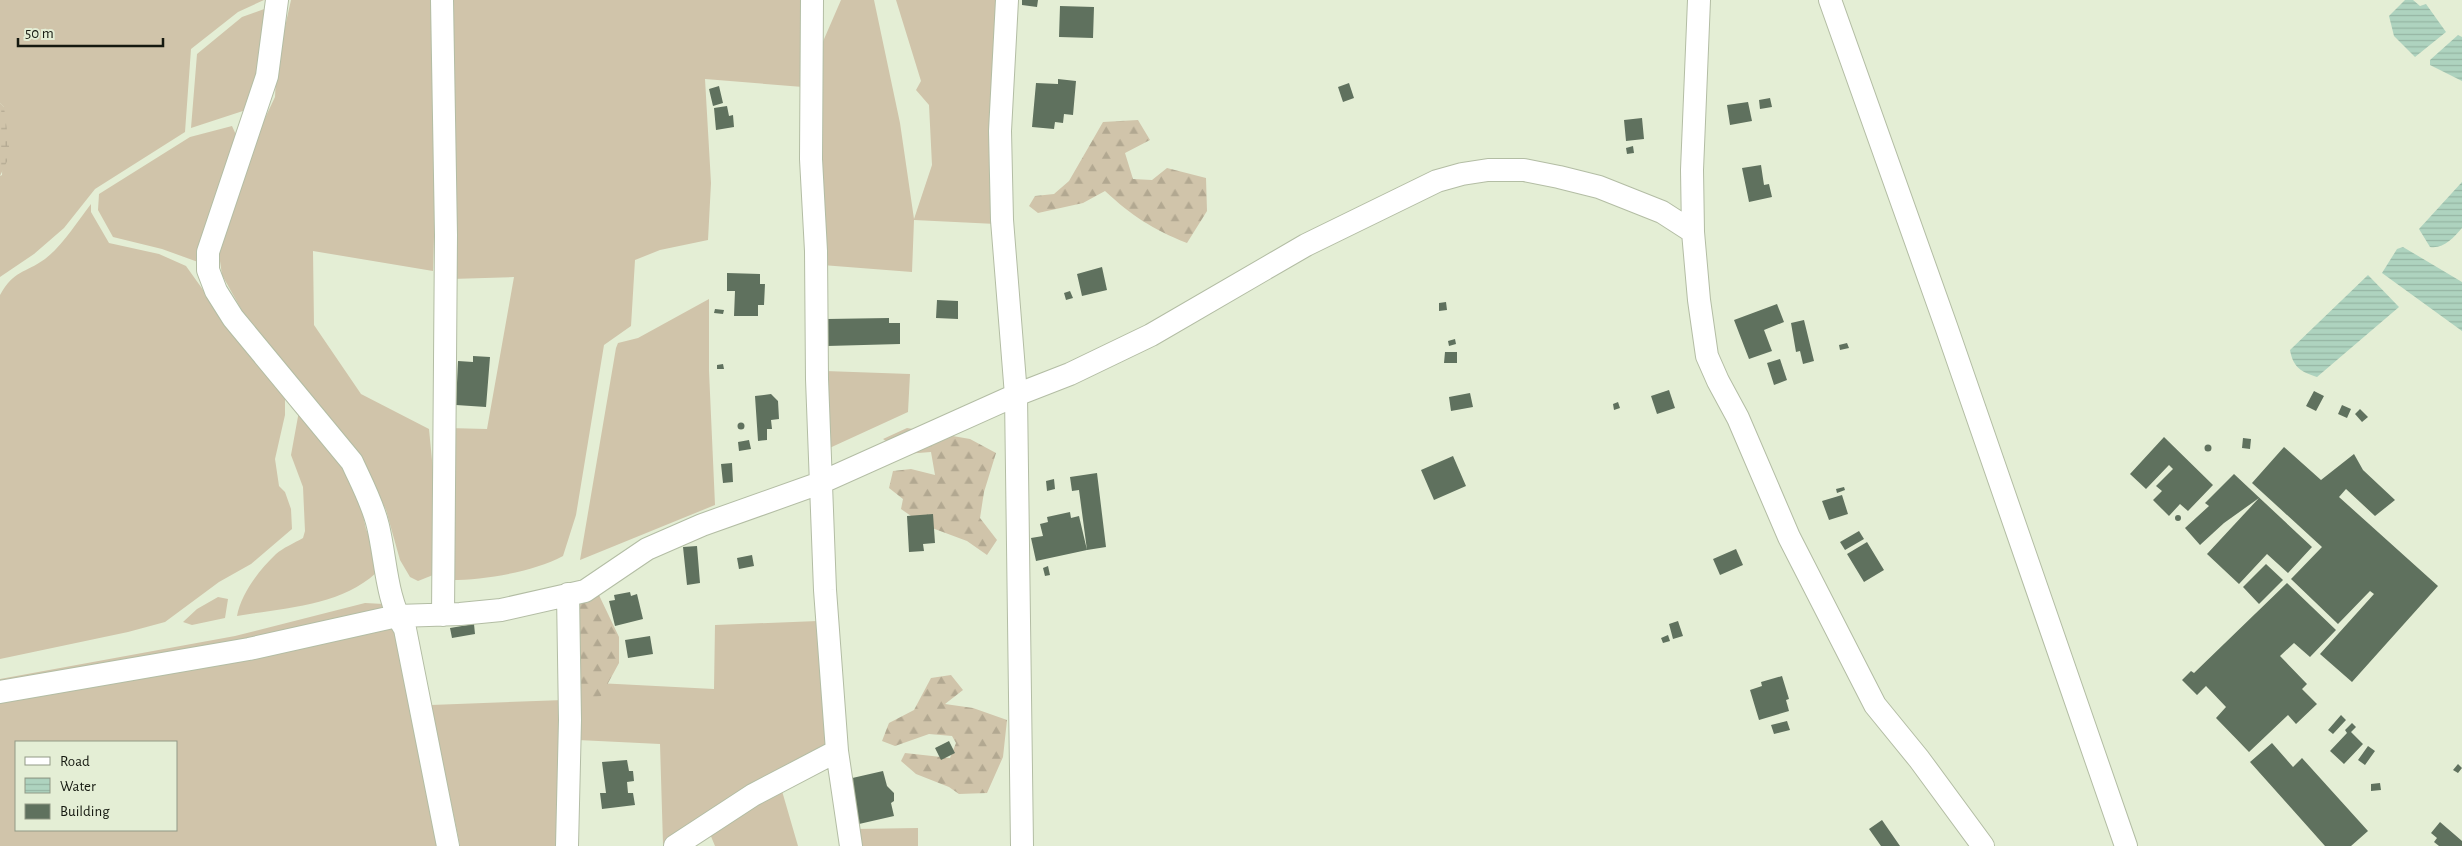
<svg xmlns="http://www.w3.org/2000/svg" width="2462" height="846" font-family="'Alegreya Sans',sans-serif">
	<defs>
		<pattern id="forest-firs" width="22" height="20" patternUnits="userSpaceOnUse" patternTransform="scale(1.25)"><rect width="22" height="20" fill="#d0c4aa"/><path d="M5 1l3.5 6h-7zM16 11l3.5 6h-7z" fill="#b2a891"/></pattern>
		<pattern id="wetland-marsh" width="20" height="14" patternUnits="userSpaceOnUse" patternTransform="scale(1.25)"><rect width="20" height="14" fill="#d0c4aa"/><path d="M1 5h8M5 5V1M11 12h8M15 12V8" fill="none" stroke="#b2a891"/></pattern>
		<pattern id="water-rules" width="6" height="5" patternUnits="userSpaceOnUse" patternTransform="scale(1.25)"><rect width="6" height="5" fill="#aed3bf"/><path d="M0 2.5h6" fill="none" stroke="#95b5a3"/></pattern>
	</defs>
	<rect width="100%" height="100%" fill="#e4eed5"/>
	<path fill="#d0c4aa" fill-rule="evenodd" d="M 0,0 L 264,0 L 238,12 L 191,49 L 185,132 L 95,189 L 64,228 L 34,254 L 0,277 L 0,176 L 2,175 L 4,107 L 0,103 Z
		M 291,0 L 432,0 L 436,169 L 433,271 L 313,251 L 314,325 L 361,394 L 429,429 L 434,481 L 433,575 L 418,581 L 410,577 L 400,560 L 386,510 L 359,456 L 245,316 L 222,275 L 218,247 L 246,158 L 275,97 L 276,77 L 280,49 Z
		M 452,0 L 807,0 L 803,87 L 705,79 L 711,183 L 708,240 L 660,250 L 635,260 L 631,326 L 604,345 L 576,515 L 563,556 C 533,572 485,580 451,580 L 448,428 L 487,429 L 514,277 L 451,279 Z
		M 841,0 L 874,0 L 900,123 L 914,219 L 932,165 L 929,105 L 916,90 L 921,81 L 896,0 L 996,0 L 996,224 L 914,220 L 912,272 L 822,265 L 818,53 Z
		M 267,8 L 264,41 L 249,109 L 191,128 L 197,54 L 242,17 Z
		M 232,126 L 237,137 L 198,262 L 162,249 L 113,237 L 98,210 L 99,194 L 190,137 Z
		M 91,204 L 91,212 L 109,243 L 159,254 L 186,266 L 226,322 L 285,392 L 285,415 L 275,459 L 279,486 L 285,492 L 291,509 L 292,529 L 251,564 L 219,582 L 165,622 L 128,632 L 0,659 L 0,295 C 15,269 24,274 45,259 C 63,245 77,222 91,204 Z
		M 709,299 L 709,371 L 715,505 L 580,560 L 616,348 L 618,343 L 638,338 Z
		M 825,371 L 910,374 L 908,412 L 823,451 Z
		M 299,411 L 357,487 L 366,529 L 376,554 L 376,573 C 340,606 284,608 237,616 C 241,594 259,570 276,554 C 283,548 294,543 303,538 L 305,531 L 303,487 L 291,455 Z
		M 218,597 L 228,599 L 225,618 L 192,625 L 183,622 L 197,609 Z
		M 365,603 L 384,604 L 397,624 L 440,846 L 0,846 L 0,679 L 235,636 ZM 16,742 L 176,742 L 176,830 L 16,830 Z
		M 818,621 L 829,739 L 824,749 L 711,811 L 663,844 L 660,744 L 578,740 L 578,682 L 714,689 L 715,625 Z
		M 564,700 L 558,846 L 460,846 L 431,705 Z
		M 782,791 L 798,846 L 715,846 L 710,834 Z
		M 918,828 L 918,846 L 855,846 L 854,829 Z"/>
	<path fill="url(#forest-firs)" d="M 1138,120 L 1150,140 L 1125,153 L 1133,179 L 1152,180 L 1167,168 L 1206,178 L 1207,211 L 1187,243 C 1152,229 1132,216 1105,191 L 1083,203 L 1038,213 L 1029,206 L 1035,196 L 1054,194 L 1069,181 L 1103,122 Z
		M 907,428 L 970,439 L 996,453 L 984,492 L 980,518 L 997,540 L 987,555 L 967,541 L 924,525 L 901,509 L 903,499 L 889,488 L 893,471 L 911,469 L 935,475 L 931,452 L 905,454 L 883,439 Z
		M 597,591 L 619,637 L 619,663 L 601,696 L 592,698 L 578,682 L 576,596 Z
		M 951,675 L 963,690 L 945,704 L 973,708 L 1007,720 L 1003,757 L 987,793 L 959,794 L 949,787 L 916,774 L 901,761 L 905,753 L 950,758 L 956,743 L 952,736 L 929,734 L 895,746 L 882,741 L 889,723 L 914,710 L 931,678 Z"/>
	<path fill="url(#wetland-marsh)" d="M 0,103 L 4,107 L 10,155 L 0,176 Z"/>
	<path fill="url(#water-rules)" d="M 2405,0 L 2413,0 L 2420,6 L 2426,4 L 2446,32 L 2415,57 L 2394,36 L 2389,16 Z
		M 2458,35 L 2462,37 L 2462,81 L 2430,65 L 2430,60 Z
		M 2462,182 L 2462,228 C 2453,238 2444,249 2430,247 L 2419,229 Z
		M 2403,247 L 2462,282 L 2462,331 L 2382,273 L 2397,249 Z
		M 2368,275 L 2399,307 L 2317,377 C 2301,372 2293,367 2290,350 Z"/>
	<path fill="#5f715e" d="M 1022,0 L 1038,0 L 1037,7 L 1022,5 Z
		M 1060,6 L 1094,7 L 1093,38 L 1059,37 Z
		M 1058,79 L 1076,81 L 1073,115 L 1064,114 L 1063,123 L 1055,122 L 1054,129 L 1032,127 L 1036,83 L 1058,84 Z
		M 1349,83 L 1354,98 L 1343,102 L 1338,87 Z
		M 719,86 L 723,103 L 713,106 L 709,89 Z
		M 1770,98 L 1772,107 L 1760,109 L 1759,100 Z
		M 1748,102 L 1752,121 L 1730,125 L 1727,105 Z
		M 727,106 L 729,116 L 733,115 L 734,127 L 716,130 L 714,108 Z
		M 1642,118 L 1644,139 L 1626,141 L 1624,120 Z
		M 1633,146 L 1634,153 L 1627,154 L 1626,148 Z
		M 1761,165 L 1764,185 L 1769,184 L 1772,197 L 1749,202 L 1742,168 Z
		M 1102,267 L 1107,290 L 1082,296 L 1077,274 Z
		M 727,273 L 760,274 L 760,284 L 765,284 L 764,305 L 758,305 L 758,316 L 734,316 L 735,291 L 727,291 Z
		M 1070,291 L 1073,298 L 1066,300 L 1064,293 Z
		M 937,300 L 958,301 L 958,319 L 936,318 Z
		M 1446,302 L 1447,310 L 1439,311 L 1439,303 Z
		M 1777,304 L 1784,322 L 1764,330 L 1772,351 L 1749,359 L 1734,320 Z
		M 715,309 L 724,310 L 723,314 L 714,313 Z
		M 889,318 L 889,323 L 900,323 L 900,344 L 827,346 L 827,319 Z
		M 1804,320 L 1814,361 L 1803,364 L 1800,351 L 1796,352 L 1791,323 Z
		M 1455,339 L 1456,344 L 1449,346 L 1448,341 Z
		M 1847,343 L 1849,348 L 1840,350 L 1839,345 Z
		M 1445,352 L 1457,352 L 1457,363 L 1444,363 Z
		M 473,356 L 490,357 L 486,407 L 456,405 L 458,361 L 473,362 Z
		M 1780,359 L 1787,380 L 1774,385 L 1767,363 Z
		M 723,364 L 724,369 L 717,369 L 717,365 Z
		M 1669,390 L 1675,408 L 1657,414 L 1651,396 Z
		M 2314,391 L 2324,396 L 2316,411 L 2306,406 Z
		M 1470,393 L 1473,407 L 1451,411 L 1449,397 Z
		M 771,394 L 778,401 L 779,419 L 771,420 L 772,429 L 767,429 L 767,440 L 758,441 L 755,396 Z
		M 1618,402 L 1620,408 L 1614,410 L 1613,404 Z
		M 2342,405 L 2351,409 L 2347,418 L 2338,414 Z
		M 2360,409 L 2368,417 L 2362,422 L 2355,414 Z
		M737.5 426a3.5 3.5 0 1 1 7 0a3.5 3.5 0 1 1-7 0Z
		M 2164,437 L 2213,485 L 2188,511 L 2180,504 L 2169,516 L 2153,500 L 2162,491 L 2156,486 L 2173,469 L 2169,465 L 2146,489 L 2130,474 Z
		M 2243,438 L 2251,439 L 2250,449 L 2242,448 Z
		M 749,440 L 751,449 L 739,451 L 738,442 Z
		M2204.5 448a3.5 3.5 0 1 1 7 0a3.5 3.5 0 1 1-7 0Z
		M 2284,447 L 2321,480 L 2354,454 L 2363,470 L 2395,500 L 2375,516 L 2346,489 L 2339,497 L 2438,586 L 2352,682 L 2320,654 L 2374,594 L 2370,591 L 2338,624 L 2291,579 L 2322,547 L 2252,483 Z
		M 1453,456 L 1466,486 L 1434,500 L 1421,470 Z
		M 732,463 L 733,482 L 723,483 L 721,464 Z
		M 1097,473 L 1106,547 L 1087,550 L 1079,490 L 1072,491 L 1070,477 Z
		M 2234,474 L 2312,547 L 2288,573 L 2267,554 L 2239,584 L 2207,554 L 2259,498 L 2224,523 L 2200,545 L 2185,528 L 2209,506 L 2205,503 Z
		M 1054,479 L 1055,489 L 1047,491 L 1046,481 Z
		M 1844,487 L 1845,490 L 1837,493 L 1836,489 Z
		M 1842,495 L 1848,514 L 1829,520 L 1822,501 Z
		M 1070,512 L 1071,518 L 1079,516 L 1087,550 L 1036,561 L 1031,538 L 1043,536 L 1040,524 L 1048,522 L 1047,517 Z
		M 933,514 L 935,543 L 923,544 L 924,551 L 909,552 L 907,516 Z
		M2175 518a3 3 0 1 1 6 0a3 3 0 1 1-6 0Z
		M 1859,531 L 1864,539 L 1845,550 L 1840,542 Z
		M 1867,542 L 1884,570 L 1864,582 L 1847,554 Z
		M 697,546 L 700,583 L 687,585 L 683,547 Z
		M 1736,549 L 1743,565 L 1720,575 L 1713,559 Z
		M 752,555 L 754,566 L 739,569 L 737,558 Z
		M 2266,564 L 2283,580 L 2259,604 L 2243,587 Z
		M 1048,566 L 1050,575 L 1045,576 L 1043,568 Z
		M 2287,583 L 2336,630 L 2310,657 L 2294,643 L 2280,656 L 2307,684 L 2302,689 L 2317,704 L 2296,724 L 2288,715 L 2249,752 L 2216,718 L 2226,707 L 2206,686 L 2197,695 L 2182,680 L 2191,671 L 2194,673 Z
		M 630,592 L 631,596 L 637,594 L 643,619 L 615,626 L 609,601 L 615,600 L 614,595 Z
		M 1678,621 L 1683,636 L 1673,639 L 1669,624 Z
		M 474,624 L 475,634 L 452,638 L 450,628 Z
		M 1668,635 L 1670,641 L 1663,643 L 1661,638 Z
		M 650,636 L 653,654 L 628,658 L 625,640 Z
		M 1782,676 L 1789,699 L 1786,700 L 1789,711 L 1759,720 L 1750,690 L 1762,686 L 1761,682 Z
		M 2341,715 L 2346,720 L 2333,734 L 2328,730 Z
		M 1787,721 L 1790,730 L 1774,734 L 1771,725 Z
		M 2352,723 L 2356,727 L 2351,732 L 2363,744 L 2344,764 L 2330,751 L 2347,733 L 2345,730 Z
		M 949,741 L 955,753 L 941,760 L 935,748 Z
		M 2272,743 L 2293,767 L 2302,758 L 2368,831 L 2351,846 L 2325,846 L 2250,762 Z
		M 2368,746 L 2375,751 L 2365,765 L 2358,760 Z
		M 627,760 L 629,771 L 633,771 L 634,781 L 627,782 L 628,793 L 633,793 L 635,805 L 602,809 L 600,793 L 606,793 L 602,762 Z
		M 2458,764 L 2462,768 L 2458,773 L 2453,770 Z
		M 883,771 L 887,786 L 894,793 L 894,801 L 891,803 L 894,816 L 859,824 L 848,779 Z
		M 2380,783 L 2381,790 L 2371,791 L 2371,784 Z
		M 1882,820 L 1900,846 L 1881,846 L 1869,829 Z
		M 2440,822 L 2462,841 L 2462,846 L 2439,846 L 2434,842 L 2437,838 L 2431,833 Z"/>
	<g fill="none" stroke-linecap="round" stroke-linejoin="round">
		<defs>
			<path id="minor" d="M 277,0 L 267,76 L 208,252 L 208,270 L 216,291 L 233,318 L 352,462 C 361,482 373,504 378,526 C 386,559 386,600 405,629 L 448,846
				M 442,0 L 446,235 L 443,615
				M 812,0 L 811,159 L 816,251 L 817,379 L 825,590 L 837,751 L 851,846
				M 1007,0 L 1000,131 L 1002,220 L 1016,395 L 1022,846
				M 1699,0 L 1692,170 L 1693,232 L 1699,300 L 1707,356 L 1718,381 L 1738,418 L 1789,537 L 1875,705 L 1919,759 L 1983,846
				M 1830,0 L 1946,326 L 2126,846
				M 0,692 L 249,649 L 397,616 L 460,614 L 501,610 L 585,591 L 647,549 L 702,525 L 820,483 L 1016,395 L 1070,374 L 1151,335 L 1306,245 L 1437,181 L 1462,174 L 1488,170 L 1524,170 L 1559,177 L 1599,187 L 1662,212 L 1693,232
				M 567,846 L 570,720 L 568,594
				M 675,846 L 753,795 L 837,751"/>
		</defs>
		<use href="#minor" stroke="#b3bda4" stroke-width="24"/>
		<use href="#minor" stroke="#fff" stroke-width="22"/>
	</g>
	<rect x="15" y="741" width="162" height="90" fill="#e4eed5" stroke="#919986"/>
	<rect x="25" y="757" width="25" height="8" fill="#ffffff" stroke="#919986"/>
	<text x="60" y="766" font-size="15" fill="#151910">Road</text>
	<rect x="25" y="778" width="25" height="15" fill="url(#water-rules)" stroke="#919986"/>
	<text x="60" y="791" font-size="15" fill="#151910">Water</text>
	<rect x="25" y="804" width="25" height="15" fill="#5f715e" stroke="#919986"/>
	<text x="60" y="816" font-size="15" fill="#151910">Building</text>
	<path d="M18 38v8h145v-8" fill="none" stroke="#151910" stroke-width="2.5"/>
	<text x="25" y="38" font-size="15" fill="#151910" stroke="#e4eed5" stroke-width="4" paint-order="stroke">50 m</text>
</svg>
